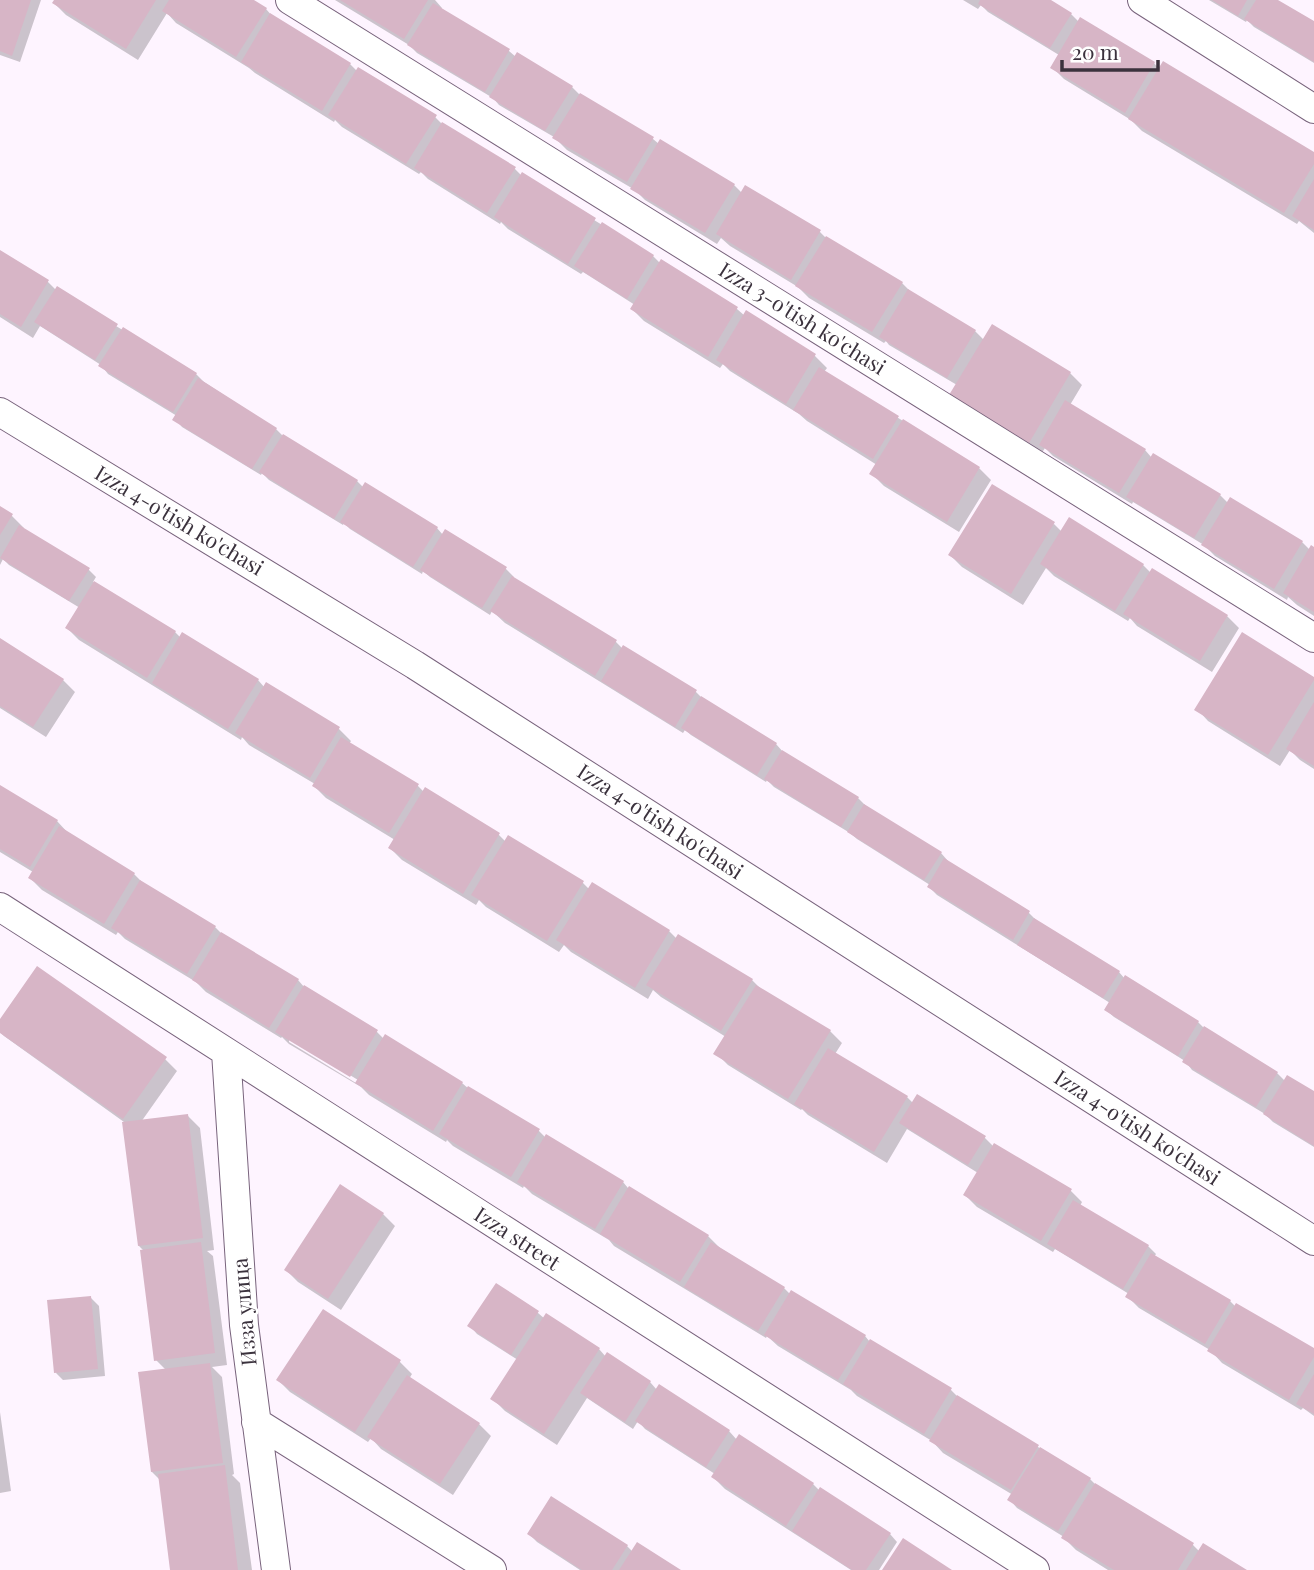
<svg xmlns="http://www.w3.org/2000/svg" width="1314" height="1570" font-family="'Playfair Display',serif">
	<rect width="100%" height="100%" fill="#fef4ff"/>
	<path fill="#0003" fill-rule="evenodd" d="M 0,0 L 41,0 L 20,62 L 0,55 Z
		M 56,0 L 251,0 L 266,9 L 273,17 L 350,64 L 357,71 L 435,117 L 443,125 L 515,169 L 522,176 L 653,256 L 660,263 L 661,262 L 737,309 L 745,316 L 747,313 L 815,356 L 827,368 L 824,372 L 979,468 L 991,480 L 959,532 L 884,486 L 872,474 L 877,465 L 807,421 L 799,414 L 730,371 L 723,364 L 720,368 L 644,321 L 632,309 L 635,305 L 583,272 L 581,274 L 508,229 L 501,222 L 500,224 L 428,179 L 421,172 L 419,174 L 342,127 L 335,120 L 334,122 L 255,73 L 249,68 L 176,23 L 167,13 L 138,60 L 66,15 L 54,3 Z
		M 335,0 L 435,0 L 442,8 L 441,10 L 509,51 L 516,57 L 572,87 L 579,94 L 653,139 L 659,144 L 734,185 L 742,193 L 820,232 L 825,237 L 902,283 L 911,292 L 975,331 L 984,340 L 1070,373 L 1082,385 L 1070,405 L 1145,450 L 1152,458 L 1220,495 L 1228,503 L 1302,542 L 1310,550 L 1314,549 L 1314,616 L 1297,605 L 1288,597 L 1287,600 L 1215,556 L 1204,545 L 1133,502 L 1132,504 L 1053,456 L 1045,448 L 1041,454 L 964,406 L 957,385 L 889,345 L 886,341 L 884,343 L 809,298 L 798,287 L 730,246 L 721,238 L 717,244 L 645,200 L 635,190 L 567,150 L 554,137 L 499,105 L 493,98 L 417,53 L 409,45 Z
		M 963,0 L 1047,0 L 1071,14 L 1079,22 L 1154,63 L 1160,70 L 1314,154 L 1314,233 L 1299,221 L 1297,224 L 1142,131 L 1131,120 L 1064,79 L 1052,67 L 1059,55 L 988,12 L 981,5 L 978,9 Z
		M 1209,0 L 1275,0 L 1314,23 L 1314,63 L 1254,27 L 1247,20 L 1246,22 Z
		M 0,252 L 48,282 L 56,290 L 196,374 L 204,382 L 276,429 L 283,436 L 357,481 L 363,487 L 437,528 L 443,535 L 506,569 L 514,577 L 513,578 L 616,642 L 622,648 L 623,647 L 696,692 L 704,700 L 776,744 L 784,753 L 858,798 L 866,806 L 941,853 L 948,861 L 948,862 L 1029,913 L 1037,921 L 1119,972 L 1125,979 L 1198,1022 L 1204,1028 L 1277,1073 L 1285,1081 L 1314,1093 L 1314,1147 L 1273,1122 L 1265,1114 L 1192,1070 L 1185,1061 L 1114,1017 L 1106,1010 L 1110,1003 L 937,895 L 929,887 L 930,885 L 857,839 L 850,833 L 774,787 L 767,780 L 766,782 L 691,735 L 685,730 L 683,733 L 505,623 L 492,611 L 490,615 L 430,577 L 423,571 L 422,574 L 350,529 L 344,523 L 343,525 L 269,480 L 262,473 L 261,475 L 182,427 L 175,419 L 177,416 L 108,374 L 101,365 L 40,326 L 33,338 L 0,317 Z
		M 0,508 L 12,516 L 24,528 L 23,530 L 88,569 L 96,577 L 93,582 L 175,632 L 181,638 L 258,680 L 265,688 L 267,685 L 339,729 L 351,741 L 349,744 L 418,786 L 424,792 L 425,790 L 499,835 L 506,842 L 583,883 L 589,889 L 669,931 L 677,939 L 752,980 L 762,990 L 830,1031 L 842,1043 L 835,1054 L 907,1097 L 913,1103 L 985,1138 L 993,1146 L 1070,1190 L 1082,1202 L 1080,1206 L 1148,1246 L 1156,1254 L 1154,1257 L 1230,1301 L 1236,1307 L 1314,1350 L 1314,1416 L 1303,1408 L 1301,1410 L 1222,1363 L 1210,1350 L 1139,1308 L 1127,1296 L 1129,1294 L 1055,1249 L 1053,1252 L 977,1207 L 965,1195 L 978,1173 L 907,1129 L 887,1163 L 808,1115 L 802,1109 L 801,1110 L 728,1065 L 716,1053 L 726,1037 L 661,997 L 653,990 L 648,999 L 571,952 L 564,945 L 559,952 L 486,907 L 479,900 L 476,905 L 402,860 L 390,848 L 395,840 L 326,798 L 314,786 L 315,784 L 249,745 L 242,737 L 241,740 L 79,640 L 67,628 L 80,608 L 9,565 L 3,559 L 0,565 Z
		M 1069,520 L 1143,565 L 1151,573 L 1227,616 L 1239,628 L 1212,672 L 1137,626 L 1130,618 L 1128,621 L 1054,576 L 1046,568 L 1023,605 L 962,567 L 950,555 L 1054,524 L 1062,532 Z
		M 0,640 L 63,680 L 75,692 L 46,737 L 0,708 Z
		M 1314,679 L 1314,769 L 1300,760 L 1290,750 L 1280,766 L 1208,721 L 1197,709 Z
		M 0,787 L 57,821 L 69,834 L 134,874 L 145,885 L 215,927 L 223,935 L 298,980 L 305,988 L 377,1032 L 384,1039 L 462,1083 L 469,1089 L 539,1131 L 546,1138 L 623,1182 L 628,1188 L 708,1236 L 720,1248 L 784,1288 L 790,1294 L 865,1336 L 870,1342 L 951,1390 L 960,1399 L 1090,1479 L 1099,1488 L 1193,1545 L 1200,1552 L 1244,1570 L 1108,1570 L 1076,1550 L 1064,1538 L 1064,1537 L 1017,1508 L 1010,1500 L 1013,1495 L 943,1453 L 932,1441 L 857,1396 L 851,1390 L 778,1346 L 767,1336 L 766,1338 L 614,1246 L 609,1240 L 532,1194 L 524,1186 L 523,1188 L 453,1146 L 447,1140 L 446,1142 L 369,1095 L 361,1087 L 289,1044 L 282,1037 L 281,1038 L 206,992 L 196,982 L 125,939 L 118,932 L 116,935 L 42,890 L 30,878 L 33,872 L 0,852 ZM 289,1038 L 358,1080 L 356,1083 L 289,1042 Z
		M 0,1022 L 165,1059 L 177,1071 L 141,1122 L 188,1116 L 200,1128 L 214,1250 L 207,1251 L 213,1256 L 227,1365 L 212,1367 L 222,1377 L 234,1474 L 232,1475 L 240,1483 L 252,1570 L 172,1570 L 160,1480 L 152,1472 L 166,1370 L 156,1360 L 145,1252 L 139,1246 L 124,1122 L 4,1036 L 0,1032 Z
		M 383,1214 L 395,1226 L 341,1310 L 298,1282 L 286,1270 Z
		M 496,1285 L 538,1313 L 545,1319 L 599,1349 L 606,1357 L 650,1382 L 657,1390 L 729,1431 L 737,1440 L 813,1484 L 820,1491 L 890,1534 L 897,1542 L 879,1570 L 851,1570 L 725,1489 L 713,1477 L 715,1474 L 645,1429 L 638,1421 L 633,1429 L 587,1398 L 557,1445 L 505,1411 L 493,1399 L 518,1360 L 477,1334 L 470,1326 Z
		M 91,1298 L 99,1306 L 105,1376 L 63,1380 L 56,1373 Z
		M 323,1312 L 400,1362 L 412,1374 L 409,1379 L 479,1424 L 491,1436 L 453,1495 L 381,1449 L 371,1438 L 368,1442 L 290,1392 L 278,1380 Z
		M 0,1412 L 11,1491 L 0,1493 Z
		M 529,1534 L 627,1546 L 633,1552 L 678,1570 L 580,1570 L 537,1542 Z"/>
	<path fill="#d7b5c6" d="M 0,0 L 31,0 L 12,56 L 0,51 Z
		M 54,0 L 156,0 L 126,49 L 52,3 Z
		M 169,0 L 254,0 L 267,8 L 236,57 L 162,11 Z
		M 340,0 L 428,0 L 404,39 Z
		M 980,0 L 1051,0 L 1072,13 L 1050,48 L 978,4 Z
		M 1212,0 L 1247,0 L 1238,16 Z
		M 1256,0 L 1278,0 L 1314,21 L 1314,62 L 1244,19 Z
		M 433,3 L 510,49 L 485,92 L 407,45 Z
		M 270,13 L 351,63 L 322,111 L 241,62 Z
		M 1080,17 L 1155,62 L 1125,113 L 1050,68 Z
		M 517,52 L 573,86 L 545,131 L 489,97 Z
		M 1163,61 L 1314,152 L 1314,164 L 1284,213 L 1128,119 Z
		M 358,67 L 437,115 L 406,164 L 328,115 Z
		M 580,93 L 654,137 L 627,182 L 552,138 Z
		M 442,122 L 516,167 L 487,213 L 414,168 Z
		M 660,139 L 735,184 L 705,233 L 630,189 Z
		M 522,172 L 596,218 L 568,264 L 494,217 Z
		M 1314,179 L 1314,230 L 1292,216 Z
		M 745,185 L 821,230 L 791,280 L 716,234 Z
		M 602,222 L 654,255 L 627,299 L 574,266 Z
		M 826,236 L 903,282 L 872,332 L 795,286 Z
		M 0,250 L 49,280 L 21,327 L 0,314 Z
		M 661,259 L 738,307 L 708,357 L 630,309 Z
		M 57,286 L 118,324 L 95,360 L 34,322 Z
		M 908,289 L 976,330 L 947,378 L 879,337 Z
		M 746,310 L 816,354 L 786,404 L 716,360 Z
		M 992,324 L 1071,372 L 1029,443 L 949,395 Z
		M 123,327 L 197,373 L 173,412 L 98,366 Z
		M 819,367 L 899,416 L 873,459 L 793,410 Z
		M 198,378 L 277,428 L 252,469 L 172,420 Z
		M 1065,400 L 1146,449 L 1119,493 L 1039,445 Z
		M 903,419 L 980,467 L 947,522 L 869,474 Z
		M 283,434 L 358,480 L 334,519 L 259,472 Z
		M 1153,453 L 1221,494 L 1194,538 L 1126,497 Z
		M 365,482 L 438,527 L 413,567 L 340,522 Z
		M 992,484 L 1055,522 L 1011,594 L 948,555 Z
		M 1230,497 L 1303,541 L 1274,589 L 1201,545 Z
		M 0,506 L 13,514 L 0,535 Z
		M 1069,517 L 1144,564 L 1115,611 L 1040,564 Z
		M 19,525 L 90,568 L 69,601 L 0,558 Z
		M 445,529 L 507,567 L 482,608 L 420,570 Z
		M 1311,545 L 1314,547 L 1314,612 L 1283,593 Z
		M 1152,568 L 1228,615 L 1200,661 L 1123,614 Z
		M 512,576 L 617,640 L 595,676 L 490,611 Z
		M 94,581 L 176,631 L 147,678 L 65,628 Z
		M 182,632 L 259,679 L 228,729 L 152,683 Z
		M 1242,632 L 1314,677 L 1314,680 L 1268,755 L 1194,710 Z
		M 0,638 L 64,679 L 33,727 L 0,706 Z
		M 623,645 L 697,690 L 675,727 L 601,681 Z
		M 266,682 L 340,727 L 310,778 L 235,733 Z
		M 701,696 L 777,743 L 757,775 L 681,728 Z
		M 1314,702 L 1314,766 L 1286,749 Z
		M 341,737 L 419,784 L 389,833 L 312,786 Z
		M 782,750 L 859,797 L 841,827 L 764,779 Z
		M 0,785 L 58,820 L 30,867 L 0,849 Z
		M 425,787 L 500,833 L 463,894 L 388,848 Z
		M 864,804 L 942,852 L 924,880 L 847,832 Z
		M 59,826 L 135,873 L 104,924 L 28,878 Z
		M 508,835 L 584,881 L 547,941 L 471,895 Z
		M 944,858 L 1030,911 L 1013,940 L 927,887 Z
		M 140,880 L 216,926 L 187,974 L 111,928 Z
		M 592,882 L 670,930 L 635,988 L 556,940 Z
		M 1034,918 L 1120,971 L 1103,998 L 1017,945 Z
		M 221,932 L 299,979 L 269,1028 L 192,980 Z
		M 678,934 L 753,979 L 721,1031 L 646,985 Z
		M 37,966 L 167,1057 L 123,1119 L 0,1033 L 0,1019 Z
		M 1125,975 L 1199,1021 L 1178,1056 L 1104,1010 Z
		M 304,985 L 378,1030 L 350,1077 L 275,1032 Z
		M 756,985 L 831,1030 L 788,1099 L 713,1054 Z
		M 1204,1026 L 1278,1072 L 1256,1107 L 1182,1062 Z
		M 385,1034 L 463,1082 L 433,1131 L 355,1083 Z
		M 828,1048 L 908,1096 L 874,1152 L 794,1104 Z
		M 1287,1075 L 1314,1091 L 1314,1146 L 1263,1114 Z
		M 468,1086 L 540,1129 L 511,1177 L 439,1134 Z
		M 917,1094 L 986,1136 L 968,1165 L 899,1123 Z
		M 188,1114 L 203,1238 L 138,1246 L 122,1122 Z
		M 546,1134 L 624,1181 L 595,1229 L 517,1182 Z
		M 994,1143 L 1072,1189 L 1041,1241 L 963,1195 Z
		M 340,1184 L 384,1213 L 328,1299 L 284,1270 Z
		M 629,1186 L 709,1235 L 680,1282 L 600,1234 Z
		M 1073,1200 L 1149,1245 L 1123,1289 L 1047,1244 Z
		M 201,1242 L 215,1353 L 154,1361 L 140,1250 Z
		M 711,1242 L 785,1287 L 758,1331 L 684,1287 Z
		M 1151,1253 L 1231,1300 L 1205,1344 L 1125,1297 Z
		M 496,1283 L 539,1311 L 511,1355 L 467,1326 Z
		M 791,1290 L 866,1335 L 838,1380 L 764,1335 Z
		M 91,1296 L 98,1369 L 54,1373 L 47,1300 Z
		M 1236,1303 L 1314,1348 L 1314,1357 L 1289,1400 L 1207,1351 Z
		M 323,1309 L 401,1360 L 355,1432 L 276,1380 Z
		M 546,1313 L 600,1348 L 544,1434 L 490,1399 Z
		M 870,1339 L 952,1388 L 924,1434 L 843,1384 Z
		M 607,1352 L 651,1381 L 625,1422 L 580,1393 Z
		M 210,1363 L 223,1463 L 151,1472 L 138,1372 Z
		M 1314,1374 L 1314,1414 L 1296,1404 Z
		M 407,1375 L 480,1423 L 440,1484 L 367,1437 Z
		M 659,1384 L 730,1430 L 706,1467 L 635,1421 Z
		M 957,1395 L 1039,1445 L 1011,1490 L 929,1441 Z
		M 739,1434 L 814,1483 L 786,1526 L 711,1477 Z
		M 1040,1447 L 1091,1478 L 1058,1531 L 1007,1500 Z
		M 225,1465 L 238,1570 L 170,1570 L 158,1474 Z
		M 1095,1483 L 1194,1543 L 1178,1570 L 1114,1570 L 1061,1538 Z
		M 820,1487 L 891,1533 L 866,1570 L 852,1570 L 792,1531 Z
		M 551,1496 L 628,1545 L 612,1570 L 582,1570 L 527,1534 Z
		M 903,1538 L 952,1570 L 882,1570 Z
		M 637,1542 L 681,1570 L 619,1570 Z
		M 1203,1543 L 1247,1570 L 1186,1570 Z"/>
	<g fill="none" stroke-linecap="round" stroke-linejoin="round">
		<defs>
			<path id="minor" d="M 290,0 L 1314,638
				M 1142,0 L 1314,109
				M 0,412 L 415,665 L 1314,1241
				M 0,907 L 1035,1570
				M 226,1052 L 244,1325 L 276,1570
				M 256,1422 L 492,1570"/>
		</defs>
		<use href="#minor" stroke="#78637c" stroke-width="30"/>
		<use href="#minor" stroke="#fff" stroke-width="28"/>
	</g>
	<g text-anchor="middle" stroke-width="5" stroke-linejoin="round" paint-order="stroke">
		<g font-size="21" fill="#3b323d" stroke="#fff">
			<text transform="translate(802 319) rotate(32)" y="7">Izza 3-o'tish ko'chasi</text>
			<text transform="translate(179 521) rotate(31)" y="7">Izza 4-o'tish ko'chasi</text>
			<text transform="translate(660 822) rotate(33)" y="7">Izza 4-o'tish ko'chasi</text>
			<text transform="translate(1137 1128) rotate(33)" y="7">Izza 4-o'tish ko'chasi</text>
			<text transform="translate(517 1239) rotate(33)" y="7">Izza street</text>
			<text transform="translate(245 1312) rotate(-95)" y="7">Изза улица</text>
		</g>
	</g>
	<path d="M1062 60v10h96v-10" fill="none" stroke="#3b323d" stroke-width="3.5"/>
	<text x="1072" y="60" font-size="21" fill="#3b323d" stroke="#ffffff" stroke-width="5" paint-order="stroke">20 m</text>
</svg>
